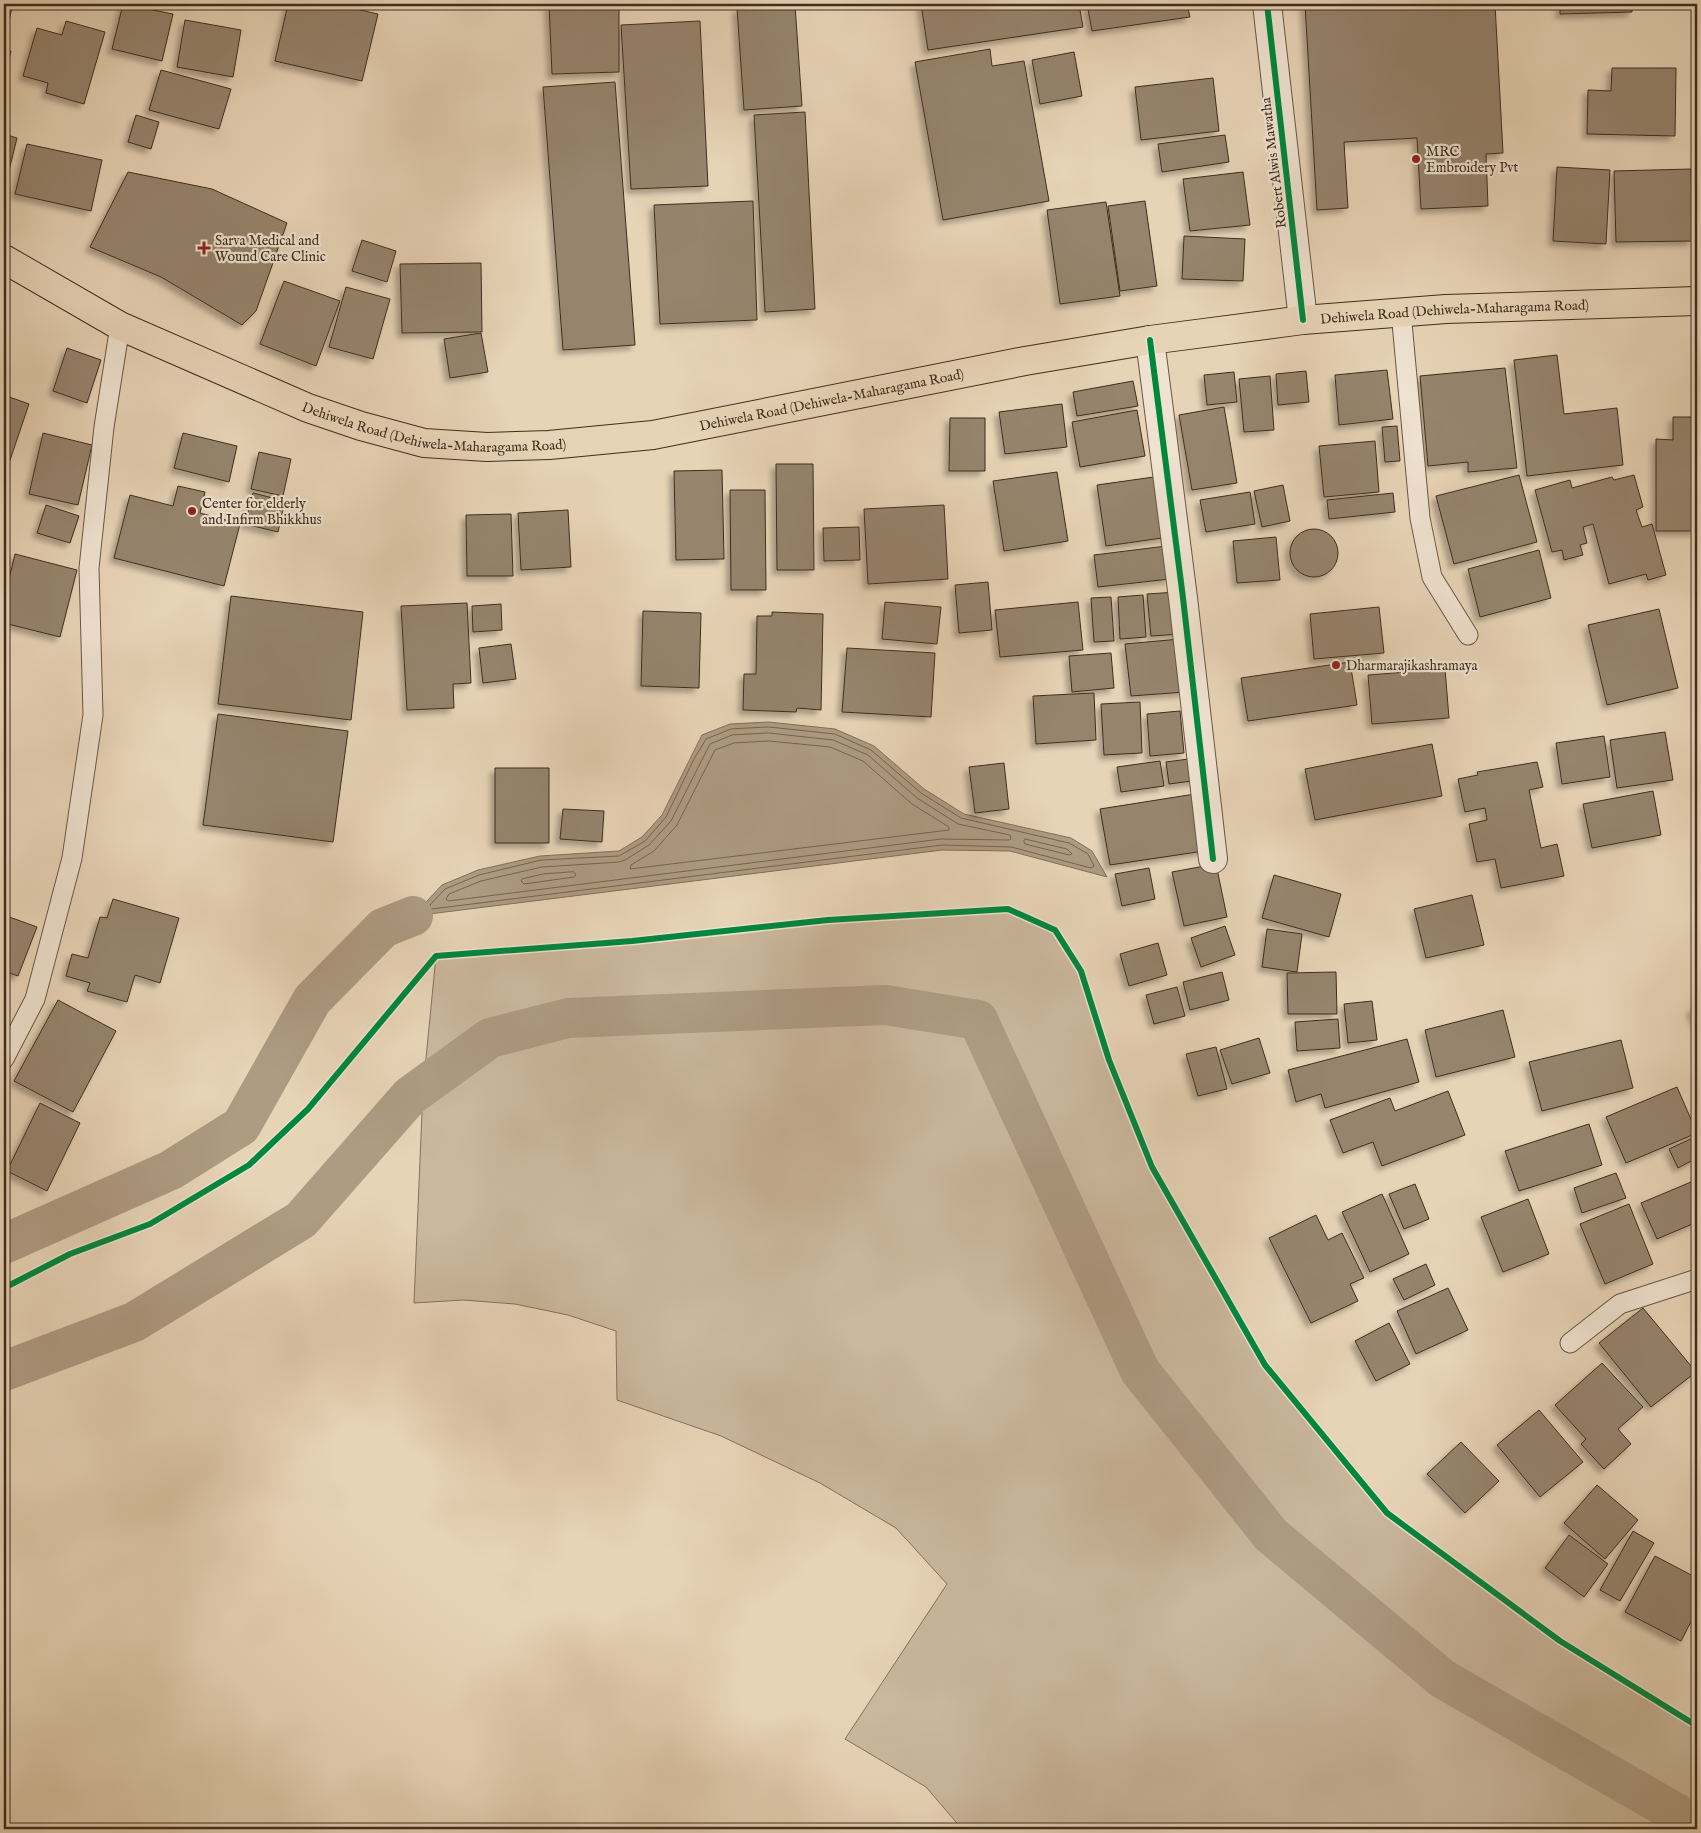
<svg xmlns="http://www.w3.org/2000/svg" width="1701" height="1833" font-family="'IM FELL English',serif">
	<defs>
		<filter id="shadow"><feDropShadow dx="-4.5" dy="4.5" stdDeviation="2.5" flood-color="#0004"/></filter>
	</defs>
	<rect width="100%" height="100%" fill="#e7d3b6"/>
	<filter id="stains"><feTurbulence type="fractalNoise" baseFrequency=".004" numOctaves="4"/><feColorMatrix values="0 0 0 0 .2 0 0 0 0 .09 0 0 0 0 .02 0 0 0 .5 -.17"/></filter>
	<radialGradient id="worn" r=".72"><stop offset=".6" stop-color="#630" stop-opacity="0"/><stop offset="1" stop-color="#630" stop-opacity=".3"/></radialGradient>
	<path fill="#cab79c" stroke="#84725d" d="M 1008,909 L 1055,930 L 1081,971 L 1110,1060 L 1152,1167 L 1265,1365 L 1387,1513 L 1560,1641 L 1697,1724 L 1697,1829 L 962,1829 L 926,1787 L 845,1739 L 947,1584 L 896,1528 L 820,1483 L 721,1436 L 617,1400 L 616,1331 L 568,1315 L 515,1304 L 463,1300 L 414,1303 L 423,1089 L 436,956 L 632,941 L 828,920 Z"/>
	<path fill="#ae9b82" stroke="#826f5a" d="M 769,722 L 835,729 L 874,746 L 924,789 L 964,814 L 1071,838 L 1092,851 L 1107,877 L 1010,851 L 942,850 L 413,916 L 442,885 L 478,870 L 540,856 L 619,851 L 642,837 L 662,815 L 702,735 L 730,724 Z"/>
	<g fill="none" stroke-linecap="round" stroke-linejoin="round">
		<path stroke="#766450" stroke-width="1" d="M 769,727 L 835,734 L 871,750 L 921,793 L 961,818 L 1069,843 L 1088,854 L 1094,866 L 1091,868 L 1011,847 L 942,845 L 432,909 L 430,908 L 430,905 L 445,889 L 479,875 L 541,860 L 619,856 L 645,841 L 666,817 L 694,759 L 706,739 L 731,729 Z
			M 769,733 L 833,740 L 868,755 L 917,798 L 958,824 L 1010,835 L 1011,839 L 1009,840 L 941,839 L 448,901 L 446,899 L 449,894 L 481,881 L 542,867 L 619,862 L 625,860 L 649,845 L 671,821 L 710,744 L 732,735 Z
			M 769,741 L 830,747 L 863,761 L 912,804 L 949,827 L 949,830 L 630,869 L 631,865 L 654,851 L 677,825 L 715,750 L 734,743 Z
			M 1025,839 L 1067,849 L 1072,854 L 1069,855 L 1025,844 L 1024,842 Z
			M 574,872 L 576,875 L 574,877 L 524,884 L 521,881 L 522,879 L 543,874 Z"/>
		<path stroke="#ae9b82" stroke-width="40" d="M 4,1244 L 171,1170 L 241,1126 L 312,1000 L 383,928 L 413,916
			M 4,1371 L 134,1322 L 301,1220 L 410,1096 L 490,1038 L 568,1018 L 886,1005 L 978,1020 L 1140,1371 L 1271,1535 L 1443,1679 L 1697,1825"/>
	</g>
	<path fill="#96846d" stroke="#3f2e1e" filter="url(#shadow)" d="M 4,4 L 13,4 L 4,40 Z
		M 123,4 L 173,14 L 162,61 L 112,49 Z
		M 288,4 L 334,4 L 378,14 L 362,81 L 275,61 Z
		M 549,4 L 619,4 L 619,72 L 552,74 Z
		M 921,4 L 1079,4 L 1083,27 L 928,50 Z
		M 1087,4 L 1187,4 L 1190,17 L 1092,31 Z
		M 1305,4 L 1495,4 L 1503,153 L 1486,154 L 1488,206 L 1421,209 L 1417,138 L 1344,142 L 1348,208 L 1317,210 Z
		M 1560,4 L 1632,4 L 1632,12 L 1560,14 Z
		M 795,5 L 802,106 L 744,110 L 737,8 Z
		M 185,20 L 241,30 L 233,77 L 177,67 Z
		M 66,21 L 105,32 L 84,104 L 46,93 L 48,83 L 23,76 L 37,28 L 62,35 Z
		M 700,21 L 708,186 L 631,189 L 621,25 Z
		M 4,49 L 11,51 L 4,78 Z
		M 990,49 L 992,66 L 1024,61 L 1049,201 L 943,220 L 915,62 Z
		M 1074,52 L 1082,96 L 1040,104 L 1032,60 Z
		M 1612,68 L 1676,68 L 1675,136 L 1587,134 L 1588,90 L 1611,91 Z
		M 161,70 L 231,89 L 219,129 L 149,110 Z
		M 1213,78 L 1219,131 L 1141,140 L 1135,87 Z
		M 615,82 L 635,345 L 563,350 L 543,87 Z
		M 805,112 L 815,309 L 765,312 L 754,115 Z
		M 136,115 L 159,122 L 151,149 L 128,142 Z
		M 4,134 L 17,138 L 5,187 L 4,186 Z
		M 1225,135 L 1229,162 L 1162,172 L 1158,144 Z
		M 27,144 L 102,160 L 91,211 L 15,194 Z
		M 1557,167 L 1610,170 L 1606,244 L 1553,241 Z
		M 1691,169 L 1693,241 L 1616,242 L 1614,171 Z
		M 128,172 L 212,189 L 287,223 L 256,311 L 242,325 L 161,277 L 90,247 Z
		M 1243,172 L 1250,225 L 1190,231 L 1183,179 Z
		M 753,201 L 757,320 L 660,324 L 654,205 Z
		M 1145,201 L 1157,286 L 1120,291 L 1108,206 Z
		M 1106,202 L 1120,296 L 1060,304 L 1047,210 Z
		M 1184,236 L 1245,239 L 1243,281 L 1182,279 Z
		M 362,240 L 396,251 L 387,282 L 352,271 Z
		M 481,263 L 482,332 L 402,333 L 400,264 Z
		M 284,281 L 340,301 L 316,366 L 260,344 Z
		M 346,287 L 390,299 L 373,359 L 329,347 Z
		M 481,333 L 488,372 L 450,378 L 444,339 Z
		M 67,348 L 101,360 L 87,403 L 53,391 Z
		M 1557,355 L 1564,414 L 1617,408 L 1623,465 L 1527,476 L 1514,360 Z
		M 1505,368 L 1517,468 L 1468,472 L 1468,462 L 1428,466 L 1420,376 Z
		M 1387,370 L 1393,419 L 1339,425 L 1335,375 Z
		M 1306,371 L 1309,402 L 1278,405 L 1276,374 Z
		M 1234,372 L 1237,402 L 1207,405 L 1204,375 Z
		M 1270,376 L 1274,430 L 1244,432 L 1239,379 Z
		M 1133,381 L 1138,406 L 1077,416 L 1073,392 Z
		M 4,395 L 29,404 L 9,463 L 4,461 Z
		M 1062,404 L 1067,447 L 1005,454 L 999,412 Z
		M 1224,407 L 1237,483 L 1192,490 L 1179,415 Z
		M 1137,410 L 1145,456 L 1080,467 L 1072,422 Z
		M 1673,417 L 1697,417 L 1697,531 L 1656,531 L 1656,439 L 1673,440 Z
		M 950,418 L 985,418 L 985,471 L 949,471 Z
		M 1397,426 L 1400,461 L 1385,462 L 1382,427 Z
		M 43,433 L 92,445 L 78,505 L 29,494 Z
		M 183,433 L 237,446 L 229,482 L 174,468 Z
		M 1375,441 L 1379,492 L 1324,497 L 1319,446 Z
		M 259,452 L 291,459 L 283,496 L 251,489 Z
		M 776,464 L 813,464 L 814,570 L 777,570 Z
		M 722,470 L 724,559 L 676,560 L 674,471 Z
		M 1057,472 L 1068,541 L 1004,551 L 993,481 Z
		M 1519,475 L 1537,542 L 1454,564 L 1436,496 Z
		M 1634,475 L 1643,507 L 1636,510 L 1642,527 L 1652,524 L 1666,575 L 1648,580 L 1646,574 L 1609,584 L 1593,524 L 1583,527 L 1587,543 L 1580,545 L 1583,555 L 1564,560 L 1562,550 L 1552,552 L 1535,490 L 1570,480 L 1572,488 L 1612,477 L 1614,480 Z
		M 1161,476 L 1169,537 L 1106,546 L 1097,485 Z
		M 1283,485 L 1290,521 L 1262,527 L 1254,491 Z
		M 178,486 L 205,492 L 200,513 L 240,524 L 224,586 L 114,558 L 130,495 L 173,506 Z
		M 730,490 L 765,490 L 766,590 L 731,590 Z
		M 1250,492 L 1255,524 L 1206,532 L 1200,500 Z
		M 253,493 L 285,501 L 278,532 L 245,524 Z
		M 1393,493 L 1395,512 L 1329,519 L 1327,500 Z
		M 46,505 L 79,516 L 70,543 L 37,533 Z
		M 944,505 L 948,579 L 868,584 L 864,509 Z
		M 568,510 L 571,567 L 521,570 L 518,513 Z
		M 511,514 L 513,576 L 467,576 L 466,515 Z
		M 859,527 L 860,560 L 824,561 L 823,528 Z
		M1290 553a24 24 0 1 1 48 0a24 24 0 1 1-48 0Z
		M 1276,537 L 1280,580 L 1237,583 L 1233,541 Z
		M 1166,546 L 1170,579 L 1098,587 L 1094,555 Z
		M 1539,550 L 1551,598 L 1480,617 L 1468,569 Z
		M 15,554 L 77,570 L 60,637 L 4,623 L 4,600 Z
		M 988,582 L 992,630 L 959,633 L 955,585 Z
		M 1177,592 L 1181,634 L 1151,636 L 1147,594 Z
		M 1143,595 L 1146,637 L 1120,639 L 1118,597 Z
		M 231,596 L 363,612 L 351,720 L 218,704 Z
		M 1111,597 L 1114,641 L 1094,642 L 1091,598 Z
		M 885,602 L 941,607 L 937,644 L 882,639 Z
		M 1078,602 L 1083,650 L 1000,657 L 995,610 Z
		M 467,603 L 471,683 L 453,684 L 454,708 L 407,710 L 401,606 Z
		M 501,604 L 502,630 L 473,632 L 472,606 Z
		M 1379,607 L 1384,653 L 1314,659 L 1310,614 Z
		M 1659,609 L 1678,688 L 1607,705 L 1588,625 Z
		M 643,611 L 701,613 L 699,688 L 641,686 Z
		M 772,612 L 823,614 L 821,710 L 797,708 L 796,712 L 743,710 L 744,674 L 756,674 L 757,616 L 772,616 Z
		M 1180,639 L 1185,692 L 1131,696 L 1125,644 Z
		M 511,644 L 516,679 L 483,683 L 479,648 Z
		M 847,648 L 935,653 L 931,717 L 842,712 Z
		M 1111,653 L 1114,688 L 1072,692 L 1069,656 Z
		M 1350,662 L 1357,705 L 1248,721 L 1241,678 Z
		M 1445,669 L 1449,718 L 1372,724 L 1368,675 Z
		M 1094,693 L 1096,740 L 1036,744 L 1033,696 Z
		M 1140,702 L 1142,753 L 1104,755 L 1101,704 Z
		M 1180,711 L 1184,753 L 1150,756 L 1147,714 Z
		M 218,714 L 348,731 L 333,842 L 203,825 Z
		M 1665,732 L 1673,780 L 1617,788 L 1610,740 Z
		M 1604,736 L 1610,777 L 1562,784 L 1556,743 Z
		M 1432,744 L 1442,796 L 1315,820 L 1305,769 Z
		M 1196,758 L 1199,780 L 1169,784 L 1166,762 Z
		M 1160,761 L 1164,786 L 1121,792 L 1117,767 Z
		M 1537,762 L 1543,787 L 1529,790 L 1541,848 L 1557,844 L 1564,876 L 1501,888 L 1495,859 L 1477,862 L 1469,824 L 1487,820 L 1485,808 L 1465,812 L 1458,779 L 1478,775 L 1477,772 Z
		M 1004,763 L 1009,809 L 975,813 L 969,767 Z
		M 495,768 L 549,768 L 549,843 L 495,843 Z
		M 1653,791 L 1661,835 L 1592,848 L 1583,804 Z
		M 1195,794 L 1204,851 L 1110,865 L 1100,809 Z
		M 563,809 L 604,811 L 602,842 L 560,839 Z
		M 1216,864 L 1227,917 L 1184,926 L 1172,872 Z
		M 1149,868 L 1155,899 L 1122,906 L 1115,874 Z
		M 1274,875 L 1341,894 L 1329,937 L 1262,918 Z
		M 1472,895 L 1484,945 L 1426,958 L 1414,909 Z
		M 113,899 L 179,918 L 160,983 L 135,975 L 127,1002 L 87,991 L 90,983 L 66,976 L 72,954 L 88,958 L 100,917 L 107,918 Z
		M 4,915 L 37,927 L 18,976 L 4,971 Z
		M 1225,926 L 1235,955 L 1201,967 L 1191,938 Z
		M 1267,929 L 1302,934 L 1297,972 L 1262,967 Z
		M 1158,943 L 1167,975 L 1129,986 L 1120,954 Z
		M 1222,972 L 1229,1000 L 1190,1010 L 1183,982 Z
		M 1336,972 L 1337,1014 L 1288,1014 L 1287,973 Z
		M 1177,987 L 1185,1016 L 1154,1024 L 1146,995 Z
		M 58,1000 L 116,1031 L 73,1112 L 14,1081 Z
		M 1372,1001 L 1377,1040 L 1348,1043 L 1344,1004 Z
		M 1697,1007 L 1697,1025 L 1691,1009 Z
		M 1503,1010 L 1515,1057 L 1436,1077 L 1425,1030 Z
		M 1338,1019 L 1340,1048 L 1297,1051 L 1295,1022 Z
		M 1259,1038 L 1270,1073 L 1232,1084 L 1220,1050 Z
		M 1407,1039 L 1419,1082 L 1325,1108 L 1321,1094 L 1296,1102 L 1288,1070 Z
		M 1621,1040 L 1633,1088 L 1542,1111 L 1529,1062 Z
		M 1216,1047 L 1227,1089 L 1198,1096 L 1186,1054 Z
		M 1677,1087 L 1697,1133 L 1626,1163 L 1606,1117 Z
		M 1448,1091 L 1465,1135 L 1382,1166 L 1373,1142 L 1343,1153 L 1330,1120 L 1390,1098 L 1395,1111 Z
		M 40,1103 L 80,1123 L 47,1191 L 7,1171 Z
		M 1589,1124 L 1602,1165 L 1519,1191 L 1505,1151 Z
		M 1697,1136 L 1697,1158 L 1678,1168 L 1669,1149 Z
		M 4,1143 L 10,1146 L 4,1160 Z
		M 1616,1173 L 1626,1198 L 1582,1213 L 1574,1188 Z
		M 1691,1182 L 1697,1196 L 1697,1222 L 1657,1239 L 1641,1203 Z
		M 1415,1184 L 1429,1219 L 1404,1229 L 1389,1194 Z
		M 1382,1194 L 1409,1254 L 1370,1272 L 1342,1212 Z
		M 1528,1199 L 1549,1254 L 1503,1272 L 1481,1217 Z
		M 1629,1204 L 1653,1264 L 1605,1284 L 1580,1224 Z
		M 1316,1215 L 1328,1240 L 1342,1233 L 1364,1278 L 1350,1284 L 1358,1301 L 1311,1323 L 1269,1238 Z
		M 1426,1264 L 1435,1285 L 1404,1300 L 1393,1279 Z
		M 1448,1288 L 1468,1330 L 1416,1354 L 1397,1311 Z
		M 1643,1308 L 1696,1372 L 1651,1407 L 1599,1343 Z
		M 1389,1323 L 1410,1364 L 1376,1381 L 1355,1341 Z
		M 1602,1363 L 1643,1407 L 1618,1429 L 1631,1444 L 1604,1469 L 1581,1444 L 1586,1439 L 1555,1405 Z
		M 1539,1410 L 1583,1462 L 1540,1497 L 1497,1445 Z
		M 1461,1442 L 1499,1481 L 1465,1513 L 1427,1474 Z
		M 1597,1485 L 1638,1520 L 1605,1559 L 1564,1523 Z
		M 1633,1531 L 1654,1543 L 1620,1601 L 1600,1590 Z
		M 1569,1535 L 1608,1564 L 1584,1597 L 1545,1568 Z
		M 1655,1556 L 1697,1578 L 1697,1610 L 1681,1641 L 1625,1612 Z"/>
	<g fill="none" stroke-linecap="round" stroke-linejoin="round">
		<defs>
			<path id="service" d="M 1401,312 L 1420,518 L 1432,577 L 1468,635
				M 4,1059 L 35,999 L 72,858 L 93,715 L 89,568 L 104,427 L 120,326
				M 1570,1343 L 1620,1304 L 1697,1279"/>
			<path id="minor" d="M 1267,4 L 1303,320
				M 1150,340 L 1183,598 L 1213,859"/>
			<g id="primary">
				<path id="s1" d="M 4,259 L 120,326 L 308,408 L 361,426 L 424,443 L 487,447 L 549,445 L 653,435 L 1025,361 L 1150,340 L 1303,320 L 1446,309 L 1697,301"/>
			</g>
		</defs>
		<use href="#service" stroke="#695744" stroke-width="21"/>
		<use href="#minor" stroke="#695744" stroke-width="30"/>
		<use href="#primary" stroke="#3f2e1e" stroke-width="30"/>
		<use href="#service" stroke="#efe2d0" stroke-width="19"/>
		<use href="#minor" stroke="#efe2d0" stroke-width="28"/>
		<use href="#primary" stroke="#e7d3b6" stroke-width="28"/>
		<defs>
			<path id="cycleway" d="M 1267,4 L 1303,320
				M 1150,340 L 1183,598 L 1213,859
				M 4,1288 L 70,1254 L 150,1224 L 249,1165 L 308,1109 L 436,956 L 632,941 L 828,920 L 1008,909 L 1055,930 L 1081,971 L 1109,1060 L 1152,1167 L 1265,1365 L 1387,1513 L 1560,1641 L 1697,1726"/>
		</defs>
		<use href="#cycleway" stroke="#efe2d0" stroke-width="9"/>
		<use href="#cycleway" stroke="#00873e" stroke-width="6"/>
	</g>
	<g fill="#8f2418" stroke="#efe2d0" stroke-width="2">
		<circle cx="1416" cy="159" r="5"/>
		<path d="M201.5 240.5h5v5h5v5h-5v5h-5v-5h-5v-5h5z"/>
		<circle cx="192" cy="511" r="5"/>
		<circle cx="1336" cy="665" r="5"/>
	</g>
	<g text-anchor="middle" stroke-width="4.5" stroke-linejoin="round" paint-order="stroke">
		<g font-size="14" fill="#3f2e1e" stroke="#efe2d0" text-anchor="start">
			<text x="1426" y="156">MRC<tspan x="1426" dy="16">Embroidery Pvt</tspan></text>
			<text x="215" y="245">Sarva Medical and<tspan x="215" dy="16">Wound Care Clinic</tspan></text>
			<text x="202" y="508">Center for elderly<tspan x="202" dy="16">and Infirm Bhikkhus</tspan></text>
			<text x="1346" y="670">Dharmarajikashramaya</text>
		</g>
		<g font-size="14" fill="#3f2e1e" stroke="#efe2d0">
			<text transform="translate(1273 163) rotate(-97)" y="5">Robert Alwis Mawatha</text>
			<text dy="5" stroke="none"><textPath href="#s1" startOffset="1502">Dehiwela Road (Dehiwela-Maharagama Road)</textPath></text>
			<text dy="5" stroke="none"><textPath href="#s1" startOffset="872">Dehiwela Road (Dehiwela-Maharagama Road)</textPath></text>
			<text dy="5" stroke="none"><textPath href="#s1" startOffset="468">Dehiwela Road (Dehiwela-Maharagama Road)</textPath></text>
		</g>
	</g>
	<rect width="1701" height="1833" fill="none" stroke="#e7d3b6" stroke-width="20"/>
	<rect x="5" y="5" width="1691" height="1823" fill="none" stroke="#3f2e1e" stroke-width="2.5"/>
	<rect x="10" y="10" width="1681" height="1813" fill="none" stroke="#3f2e1e"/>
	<rect width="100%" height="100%" filter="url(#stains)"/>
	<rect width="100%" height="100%" fill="url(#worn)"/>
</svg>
